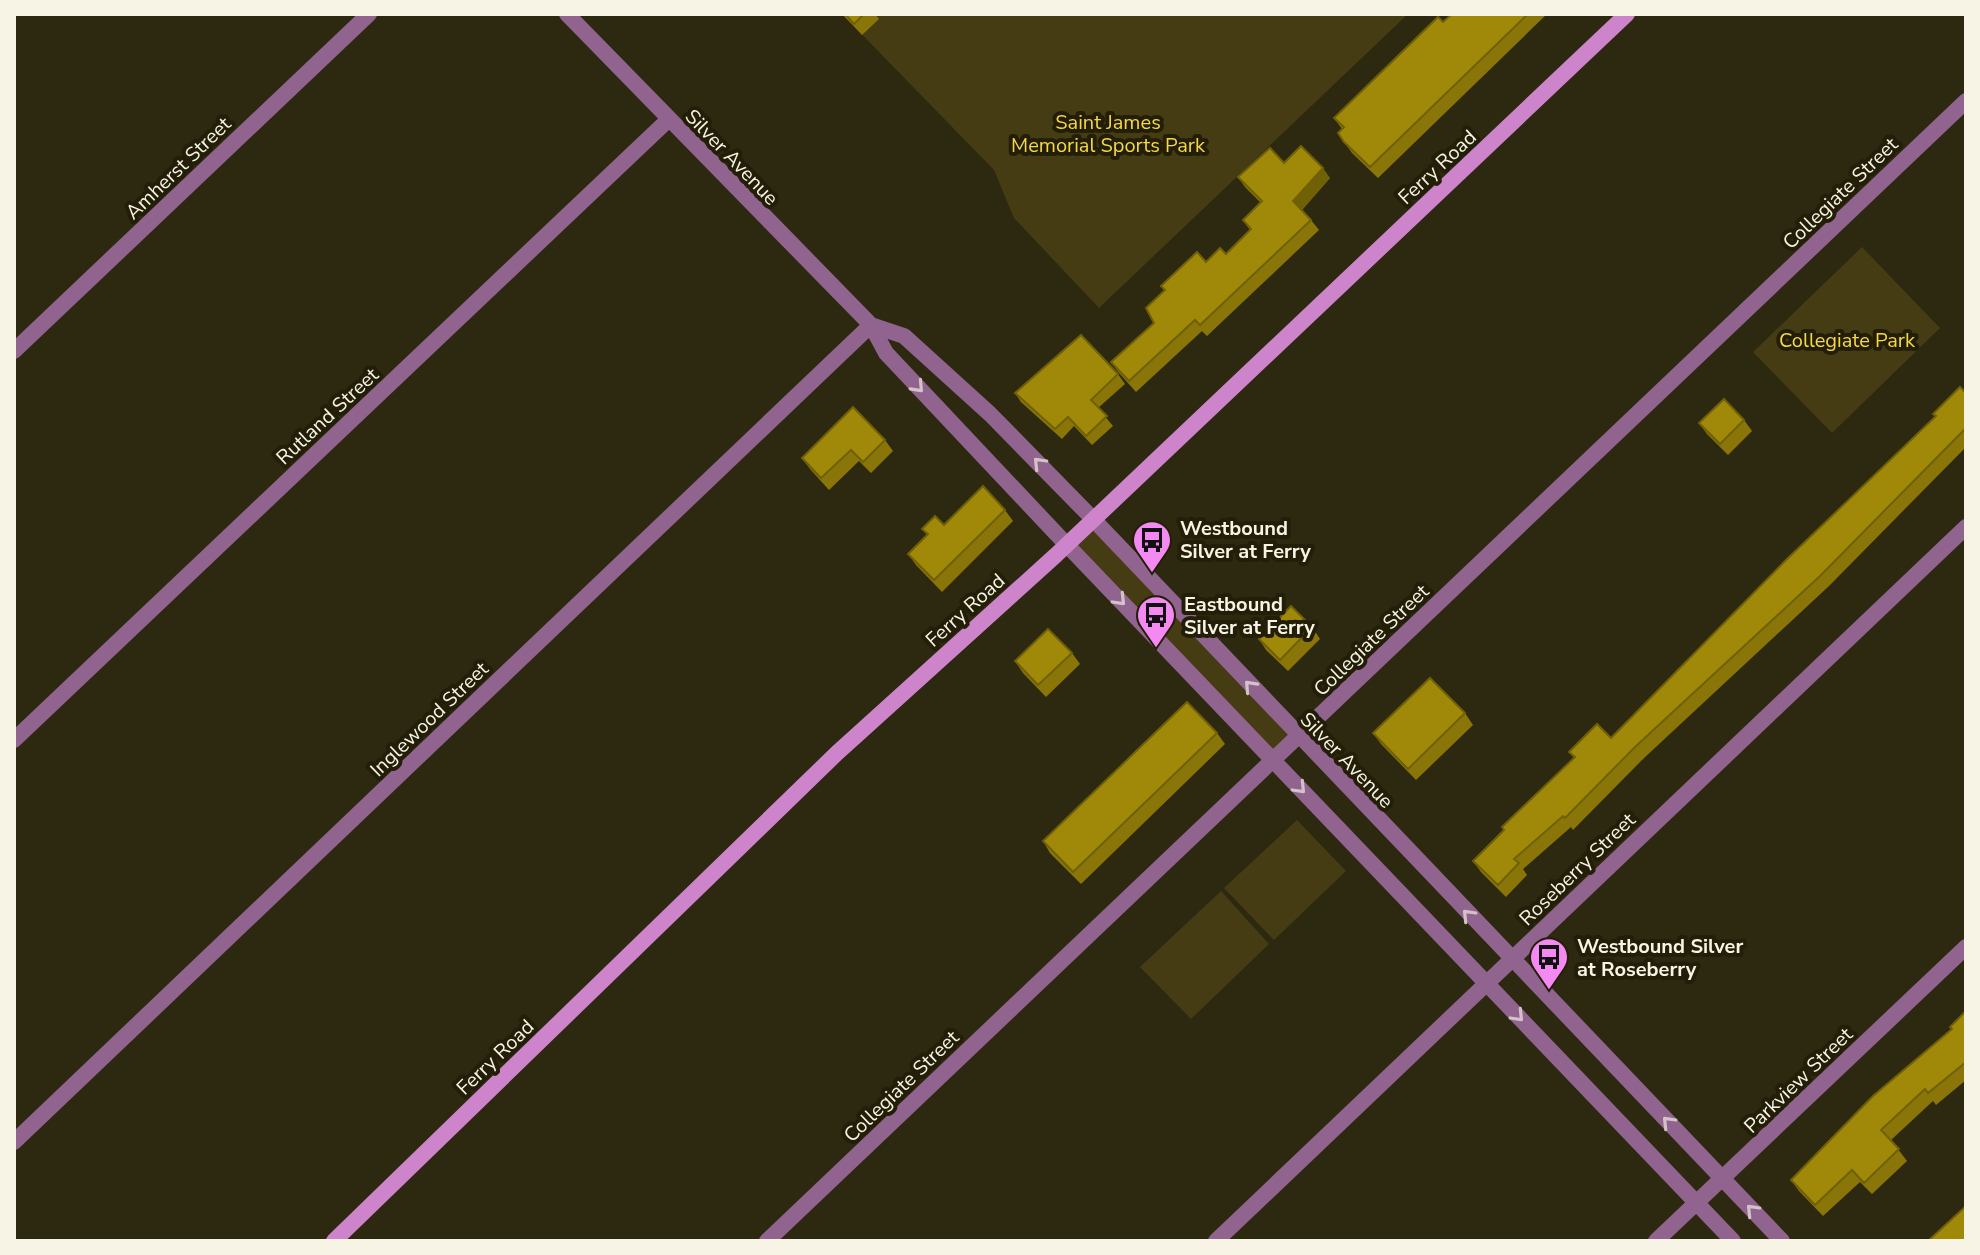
<svg xmlns="http://www.w3.org/2000/svg" width="1980" height="1255" font-family="'Nunito Sans',sans-serif">
	<rect width="100%" height="100%" fill="#2d2810"/>
	<path fill="#463c13" d="M 842,14 L 1408,14 L 1099,308 L 1014,218 L 994,170 Z
		M 1862,247 L 1940,328 L 1832,433 L 1753,352 Z
		M 1093,519 L 1297,737 L 1273,760 L 1066,544 Z
		M 1297,820 L 1346,871 L 1274,940 L 1224,888 Z
		M 1221,891 L 1269,944 L 1191,1019 L 1140,967 Z"/>
	<g fill="none" stroke-linecap="round" stroke-linejoin="round">
		<path stroke="#91648f" stroke-width="16" d="M 567,14 L 871,325 L 886,353 L 1066,544
			M 871,325 L 904,336 L 990,414 L 1093,519
			M 14,351 L 369,14
			M 14,740 L 668,120
			M 14,1142 L 871,325
			M 767,1241 L 1966,101
			M 1216,1241 L 1966,527
			M 1656,1241 L 1966,947"/>
		<path stroke="#91648f" stroke-width="16" d="M 1093,519 L 1782,1241
			M 1066,544 L 1733,1241"/>
		<path stroke="#cd84cb" stroke-width="16" d="M 334,1241 L 837,753 L 1056,555 L 1627,14"/>
	</g>
	<path fill="#8a7608" d="M 842,14 L 875,14 L 879,19 L 862,35 Z
		M 1452,14 L 1547,14 L 1378,178 L 1352,153 L 1338,133 L 1342,129 L 1334,118 Z
		M 1284,163 L 1330,178 L 1302,210 L 1311,220 L 1319,230 L 1207,336 L 1202,331 L 1136,392 L 1119,373 L 1111,362 L 1154,323 L 1164,290 L 1161,286 L 1206,262 L 1226,254 L 1250,230 L 1243,220 L 1261,203 L 1245,187 L 1238,177 Z
		M 1118,374 L 1125,384 L 1098,408 L 1113,426 L 1092,445 L 1074,426 L 1062,439 L 1021,402 L 1015,393 Z
		M 1966,390 L 1966,447 L 1829,586 L 1643,759 L 1573,830 L 1571,827 L 1523,869 L 1527,875 L 1506,897 L 1481,872 L 1473,861 L 1574,758 L 1569,752 L 1611,738 Z
		M 1744,420 L 1752,431 L 1728,455 L 1707,434 L 1699,423 Z
		M 885,440 L 893,451 L 871,473 L 859,461 L 829,490 L 810,469 L 802,458 Z
		M 1005,510 L 1013,521 L 942,592 L 916,565 L 908,554 L 927,535 L 922,529 Z
		M 1312,627 L 1320,639 L 1288,671 L 1266,650 L 1259,639 Z
		M 1072,653 L 1080,664 L 1046,697 L 1023,673 L 1015,661 Z
		M 1465,713 L 1473,725 L 1416,780 L 1381,744 L 1373,733 Z
		M 1217,733 L 1225,744 L 1081,884 L 1050,853 L 1043,841 Z
		M 1966,1011 L 1966,1080 L 1936,1105 L 1933,1101 L 1891,1140 L 1907,1161 L 1872,1194 L 1860,1182 L 1823,1216 L 1799,1191 L 1791,1180 L 1951,1029 Z"/>
	<path fill="#706006" d="M 1323,168 L 1330,178 L 1301,211 L 1293,201 Z"/>
	<path fill="#a08909" stroke="#706006" stroke-width="2" d="M 845,14 L 864,14 L 854,24 Z
		M 1452,14 L 1528,14 L 1370,167 L 1344,142 L 1338,133 L 1344,127 L 1334,118 L 1438,17 L 1443,22 Z
		M 1301,146 L 1323,168 L 1293,201 L 1311,220 L 1200,325 L 1195,320 L 1129,381 L 1111,362 L 1154,323 L 1146,308 L 1165,290 L 1161,286 L 1197,252 L 1206,262 L 1220,248 L 1226,254 L 1251,229 L 1243,220 L 1262,201 L 1238,177 L 1270,148 L 1284,163 Z
		M 1081,335 L 1118,374 L 1091,400 L 1107,416 L 1086,436 L 1068,417 L 1055,429 L 1015,393 Z
		M 1960,387 L 1964,391 L 1966,390 L 1966,428 L 1821,575 L 1635,747 L 1565,818 L 1563,816 L 1514,859 L 1519,863 L 1498,885 L 1473,861 L 1504,830 L 1502,827 L 1575,757 L 1569,752 L 1597,724 L 1611,738 L 1786,560 L 1936,416 L 1933,414 Z
		M 1724,399 L 1744,420 L 1720,444 L 1699,423 Z
		M 853,407 L 885,440 L 863,462 L 851,450 L 821,478 L 802,458 Z
		M 983,486 L 1005,510 L 934,580 L 908,554 L 928,534 L 922,529 L 935,516 L 944,525 Z
		M 1291,606 L 1312,627 L 1280,660 L 1259,639 Z
		M 1048,629 L 1072,653 L 1038,685 L 1015,661 Z
		M 1430,678 L 1465,713 L 1408,769 L 1373,733 Z
		M 1187,702 L 1217,733 L 1073,872 L 1043,841 Z
		M 1966,1011 L 1966,1062 L 1928,1093 L 1925,1089 L 1881,1130 L 1899,1149 L 1864,1183 L 1852,1170 L 1815,1205 L 1791,1180 L 1873,1096 L 1952,1029 L 1950,1027 Z
		M 1966,1206 L 1966,1241 L 1928,1241 Z"/>
	<defs><path id="oneway-chevron" d="M-2-3.5L2.5 0L-2 3.5" fill="none" stroke-width="1.6" stroke-linecap="round" stroke-linejoin="round" transform="scale(2)"/></defs>
	<g stroke="#d3c2c7">
		<use href="#oneway-chevron" transform="translate(918 387) rotate(47)"/>
		<use href="#oneway-chevron" transform="translate(1039 463) rotate(-134)"/>
		<use href="#oneway-chevron" transform="translate(1120 600) rotate(46)"/>
		<use href="#oneway-chevron" transform="translate(1250 686) rotate(-133)"/>
		<use href="#oneway-chevron" transform="translate(1300 788) rotate(46)"/>
		<use href="#oneway-chevron" transform="translate(1468 915) rotate(-134)"/>
		<use href="#oneway-chevron" transform="translate(1518 1016) rotate(46)"/>
		<use href="#oneway-chevron" transform="translate(1668 1122) rotate(-134)"/>
		<use href="#oneway-chevron" transform="translate(1752 1210) rotate(-134)"/>
	</g>
	<defs>
		<symbol id="bus-pin" viewBox="-11 -11 22 30"><path d="M0 17L-7.5 6A9.5 9.5 0 1 1 7.5 6Z" fill="#f389f1" stroke="#231e07"/><path d="M-5-6H5V4H4V6H2V4H-2V6H-4V4H-5ZM-3.5-4V0h7V-4ZM-3.5 1.2v1.5H-2V1.2ZM2 1.2v1.5H3.5V1.2Z" fill="#111"/></symbol>
	</defs>
	<g fill-rule="evenodd">
		<use href="#bus-pin" x="1130" y="518" width="44" height="60"/>
		<use href="#bus-pin" x="1134" y="593" width="44" height="60"/>
		<use href="#bus-pin" x="1527" y="935" width="44" height="60"/>
	</g>
	<g text-anchor="middle" stroke-width="8" stroke-linejoin="round" paint-order="stroke">
		<g font-size="20" fill="#f5d747" stroke="#231e07">
			<text x="1108" y="129">Saint James<tspan x="1108" dy="23">Memorial Sports Park</tspan></text>
			<text x="1847" y="347">Collegiate Park</text>
		</g>
		<g font-size="20" fill="#f7f4e5" stroke="#231e07">
			<text transform="translate(732 157) rotate(46)" y="7">Silver Avenue</text>
			<text transform="translate(1437 167) rotate(-43)" y="7">Ferry Road</text>
			<text transform="translate(178 168) rotate(-44)" y="7">Amherst Street</text>
			<text transform="translate(1840 193) rotate(-44)" y="7">Collegiate Street</text>
			<text transform="translate(327 416) rotate(-43)" y="7">Rutland Street</text>
			<text transform="translate(965 610) rotate(-42)" y="7">Ferry Road</text>
			<text transform="translate(1371 640) rotate(-44)" y="7">Collegiate Street</text>
			<text transform="translate(429 719) rotate(-44)" y="7">Inglewood Street</text>
			<text transform="translate(1347 760) rotate(46)" y="7">Silver Avenue</text>
			<text transform="translate(1577 869) rotate(-44)" y="7">Roseberry Street</text>
			<text transform="translate(495 1057) rotate(-44)" y="7">Ferry Road</text>
			<text transform="translate(1798 1080) rotate(-44)" y="7">Parkview Street</text>
			<text transform="translate(901 1086) rotate(-44)" y="7">Collegiate Street</text>
		</g>
		<g font-size="20" font-weight="bold" fill="#f7f4e5" stroke="#231e07" text-anchor="start">
			<text x="1180" y="535">Westbound<tspan x="1180" dy="23">Silver at Ferry</tspan></text>
			<text x="1184" y="611">Eastbound<tspan x="1184" dy="23">Silver at Ferry</tspan></text>
			<text x="1577" y="953">Westbound Silver<tspan x="1577" dy="23">at Roseberry</tspan></text>
		</g>
	</g>
	<rect width="1980" height="1255" fill="none" stroke="#f7f4e5" stroke-width="32"/>
</svg>
